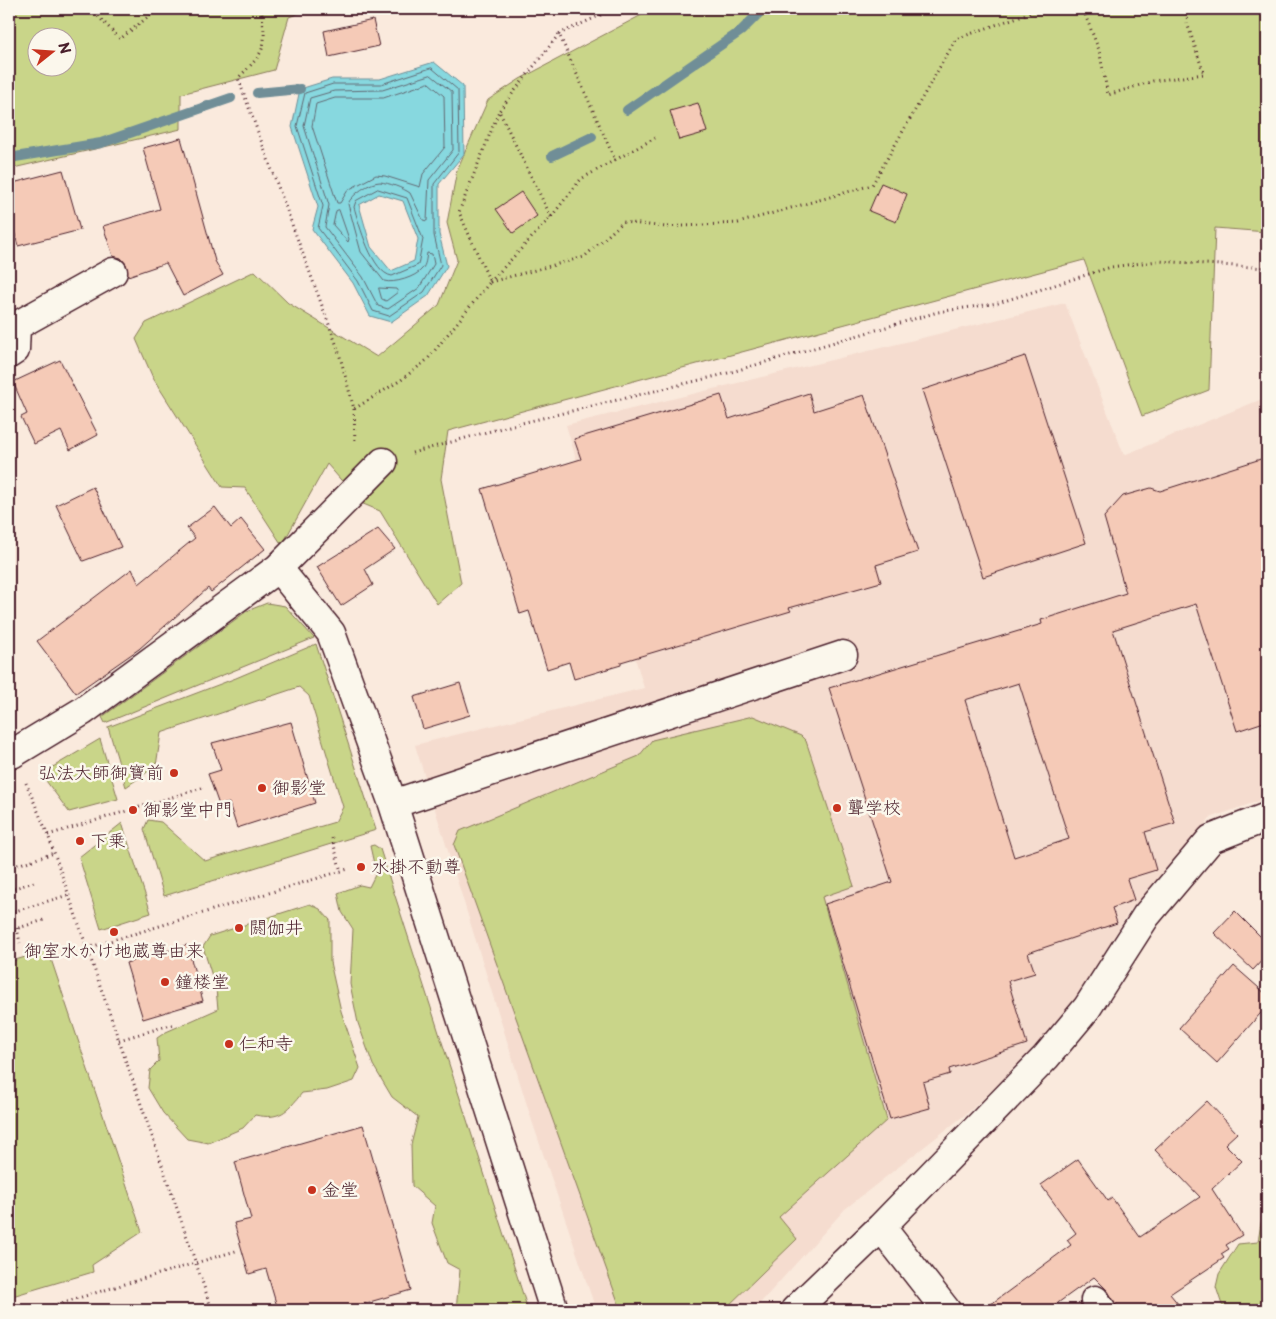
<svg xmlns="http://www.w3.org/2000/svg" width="1276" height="1319" font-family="'Playpen Sans','Klee One',sans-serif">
	<rect width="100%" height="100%" fill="#faeadd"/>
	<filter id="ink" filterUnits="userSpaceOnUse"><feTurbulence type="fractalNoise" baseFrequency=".02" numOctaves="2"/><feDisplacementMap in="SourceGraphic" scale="10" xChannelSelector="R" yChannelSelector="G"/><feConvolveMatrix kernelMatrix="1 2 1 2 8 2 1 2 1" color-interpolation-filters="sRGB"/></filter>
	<g filter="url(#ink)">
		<path fill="#f5dccf" d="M 1065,303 L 1124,455 L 1267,397 L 1267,798 L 1210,818 L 1128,913 L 1061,1025 L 971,1110 L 845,1209 L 754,1310 L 596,1310 L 531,1118 L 415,745 L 644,688 L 566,425 Z"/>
		<path fill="#c9d589" stroke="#8a7a5a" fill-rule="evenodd" d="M 9,9 L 310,9 L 289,17 L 274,70 L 181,94 L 181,129 L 9,169 ZM 38,38 L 68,38 L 68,68 L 38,68 Z
			M 653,9 L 1267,9 L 1267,232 L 1215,228 L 1209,390 L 1142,416 L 1084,260 L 448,431 L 441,479 L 461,583 L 437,604 L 380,511 L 361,503 L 327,464 L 282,545 L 245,488 L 222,487 L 153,378 L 136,339 L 146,323 L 255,271 L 288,303 L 377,357 L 439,305 L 457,260 L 447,223 L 457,170 L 488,100 L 520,79 Z
			M 267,603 L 285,606 L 314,638 L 105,723 L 102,717 L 247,611 Z
			M 316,644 L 376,830 L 164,896 L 144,829 L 148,820 L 161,822 L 205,861 L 335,822 L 343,807 L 309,696 L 299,687 L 161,733 L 156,766 L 126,787 L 108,727 L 236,678 Z
			M 753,716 L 801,736 L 806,741 L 854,886 L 822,897 L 887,1120 L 779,1217 L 797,1239 L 724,1310 L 621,1310 L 454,845 L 460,831 L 639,756 L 652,740 Z
			M 100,739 L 118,799 L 69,812 L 41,774 Z
			M 122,823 L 151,913 L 101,929 L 79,857 Z
			M 374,845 L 380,849 L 528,1310 L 456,1310 L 460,1270 L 447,1263 L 432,1223 L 435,1206 L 412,1186 L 411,1145 L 418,1117 L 392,1097 L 373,1065 L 358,1023 L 350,984 L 353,929 L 342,912 L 338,893 L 360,885 L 369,887 L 376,873 L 370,846 Z
			M 310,904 L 320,909 L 330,920 L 330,962 L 341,1011 L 360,1068 L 354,1081 L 327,1090 L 302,1093 C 287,1112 280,1120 255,1115 L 243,1128 L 208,1143 L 187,1139 L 163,1113 L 148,1088 L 150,1070 L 159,1061 L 157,1038 L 166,1032 L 218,1009 L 216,989 L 203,947 L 210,936 Z
			M 48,950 L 142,1232 L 92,1265 L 93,1272 L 9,1297 L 9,962 Z
			M 1267,1185 L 1267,1310 L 1230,1310 L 1222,1305 L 1216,1287 L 1219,1274 L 1238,1244 L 1258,1242 Z"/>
		<path fill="#87d8df" stroke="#6f8e97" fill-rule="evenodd" d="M 434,62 L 463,86 L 464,154 L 439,184 L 439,234 L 447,266 L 428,296 L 391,322 L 370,316 L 353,283 L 312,229 L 318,207 L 292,127 L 300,89 L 332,79 L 380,79 ZM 379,194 L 403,201 L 418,239 L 414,261 L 391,271 L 371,247 L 359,205 Z"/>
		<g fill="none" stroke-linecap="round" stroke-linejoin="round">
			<path stroke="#626973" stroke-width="1" d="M 432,68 L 458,90 L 459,152 L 434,184 L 434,235 L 441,265 L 424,292 L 389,316 L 373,311 L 358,281 L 318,228 L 323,206 L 297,126 L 305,93 L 333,84 L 381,84 Z
				M 431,75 L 452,92 L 453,150 L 429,180 L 427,221 L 423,220 L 410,193 C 403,188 389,183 380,182 C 370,182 351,195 348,204 L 361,252 L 384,281 C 394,284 416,277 422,269 C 426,265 426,258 427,253 L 432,254 L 434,264 L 419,288 L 388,309 L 378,306 L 363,277 L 325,227 L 329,205 L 304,126 L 310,98 L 334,91 L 382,90 Z
				M 429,83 L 444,96 L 445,147 L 423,174 L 420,187 L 385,176 L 376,175 L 348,190 L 340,203 L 337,203 L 312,126 L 316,104 L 335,98 L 383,98 Z
				M 378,189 L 407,198 L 423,239 L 418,265 L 392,276 C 372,273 359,224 354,207 L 356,201 Z
				M 339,210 L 349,239 L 348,242 L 333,225 L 336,211 Z
				M 379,288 L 396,289 L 398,292 L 386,301 L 382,299 Z"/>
			<path stroke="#6f8e97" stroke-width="10" d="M 257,93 L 300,89
				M 627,110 L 741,31 L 763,9
				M 552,156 L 592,137
				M 9,158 L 101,143 L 231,98"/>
		</g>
		<path fill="#f5cab7" stroke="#4a1f2b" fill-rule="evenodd" d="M 373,20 L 379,46 L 329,57 L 324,31 Z
			M 698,103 L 707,132 L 679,140 L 670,111 Z
			M 181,138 L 215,261 L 223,275 L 183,296 L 166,263 L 128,276 L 126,264 L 121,258 L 113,256 L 103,226 L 160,209 L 143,148 Z
			M 63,170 L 80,230 L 18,246 L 9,211 L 9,184 Z
			M 881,183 L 907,194 L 896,222 L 869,211 Z
			M 521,192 L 537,216 L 513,233 L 496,209 Z
			M 1025,356 L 1086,543 L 983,577 L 922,390 Z
			M 60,360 L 98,435 L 70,450 L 61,431 L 34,444 L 21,417 L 27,414 L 13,382 Z
			M 809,393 L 814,411 L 864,395 L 918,552 L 876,565 L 881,582 L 789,608 L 791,611 L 621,662 L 621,665 L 574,679 L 569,662 L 547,669 L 529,611 L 520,614 L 482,489 L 581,459 L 574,439 L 721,395 L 729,419 Z
			M 1267,457 L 1267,721 L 1237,731 L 1196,604 L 1113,630 L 1175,823 L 1145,832 L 1156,870 L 1127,879 L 1134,900 L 1112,908 L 1117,923 L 1028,953 L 1035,973 L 1008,981 L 1027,1044 L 949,1069 L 950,1074 L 923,1082 L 930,1108 L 890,1119 L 825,904 L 892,882 L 829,688 L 1042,624 L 1041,620 L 1126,593 L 1104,517 L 1123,496 L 1151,488 L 1160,491 ZM 1019,683 L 1069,839 L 1014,857 L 965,700 Z
			M 93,487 L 121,547 L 83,561 L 56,505 Z
			M 215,507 L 231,528 L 241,519 L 265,549 L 211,592 L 208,588 L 139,649 L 76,693 L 37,641 L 132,569 L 139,584 L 195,538 L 187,528 Z
			M 378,529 L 395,549 L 365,569 L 373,585 L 341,606 L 317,567 Z
			M 460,683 L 470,715 L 423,729 L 414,697 Z
			M 291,722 L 315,803 L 237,828 L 229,803 L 219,805 L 208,774 L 221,770 L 212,743 Z
			M 1235,911 L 1267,943 L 1267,955 L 1253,970 L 1214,933 Z
			M 187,945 L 203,1001 L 143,1019 L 126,963 Z
			M 1234,966 L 1267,995 L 1267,1006 L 1217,1063 L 1179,1028 Z
			M 1207,1101 L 1237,1133 L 1225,1144 L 1242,1161 L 1212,1189 L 1242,1235 L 1226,1245 L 1229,1249 L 1221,1254 L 1224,1258 L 1170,1294 L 1183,1310 L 1119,1310 L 1108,1291 L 1094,1277 L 1048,1310 L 983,1310 L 1071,1245 L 1067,1240 L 1076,1233 L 1041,1185 L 1078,1159 L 1108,1201 L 1112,1198 L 1140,1237 L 1200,1197 L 1155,1150 Z
			M 363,1125 L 411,1290 L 342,1310 L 278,1310 L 266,1269 L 249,1274 L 234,1223 L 251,1219 L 235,1162 Z"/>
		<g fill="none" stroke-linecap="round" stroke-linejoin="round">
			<defs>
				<path id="minor" d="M 9,354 L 15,350 L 16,326 L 113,272
					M 278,568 L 383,462
					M 9,750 L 12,754 L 83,711 L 278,568 L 331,633 L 393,804 L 554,1310
					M 393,804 L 843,655
					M 881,1227 L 946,1310
					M 1095,1300 L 1102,1310
					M 795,1310 L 881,1227 L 1046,1057 L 1087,1008 L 1146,916 L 1211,839 L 1267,817"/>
			</defs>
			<use href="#minor" stroke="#4a1f2b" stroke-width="31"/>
			<path stroke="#4a1f2b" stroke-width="3" stroke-dasharray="1 4" stroke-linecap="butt" d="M 91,9 L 120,39 L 158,9
				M 261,9 C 267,47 267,50 238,78 L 338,349 L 354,409 L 401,380 L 427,360 L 490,282 L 459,212 L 499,111 L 551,217
				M 1078,9 L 1084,12 L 1099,50 L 1108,95 L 1153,81 L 1204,74 L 1187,23 L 1188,9
				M 559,34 L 614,9
				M 615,160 L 655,138
				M 490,282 L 584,257 L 623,222 L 666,227 L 738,223 L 872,185 L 956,39 L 1040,9
				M 490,282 L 551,217 L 581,179 L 615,160 L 559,34 L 499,111
				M 354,409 L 355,444
				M 412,453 L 505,427 L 721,375 L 938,312 L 998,303 L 1111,267 L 1158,261 L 1267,268
				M 26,783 L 48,835 L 212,1310
				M 48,835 L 202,788
				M 332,838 L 341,872
				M 10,864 L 11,867 L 54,853
				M 9,890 L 34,882
				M 9,913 L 68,895
				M 17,928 L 20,943
				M 9,931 L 47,919
				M 87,948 L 348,869
				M 119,1040 L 174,1024
				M 38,1310 L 239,1250"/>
			<use href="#minor" stroke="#fbf7ec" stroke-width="28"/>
		</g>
	</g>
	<g fill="#c8321e" stroke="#fbf7ec" stroke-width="2">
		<circle cx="174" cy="773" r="5"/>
		<circle cx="262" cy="788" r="5"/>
		<circle cx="837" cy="808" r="5"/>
		<circle cx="133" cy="810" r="5"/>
		<circle cx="80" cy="841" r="5"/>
		<circle cx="361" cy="867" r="5"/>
		<circle cx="239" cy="928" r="5"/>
		<circle cx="114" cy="932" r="5"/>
		<circle cx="165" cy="982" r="5"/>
		<circle cx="229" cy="1044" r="5"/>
		<circle cx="312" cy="1190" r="5"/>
	</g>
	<g text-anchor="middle" stroke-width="5" stroke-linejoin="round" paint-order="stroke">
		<g font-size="18" fill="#4a1f2b" stroke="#fbf7ec" text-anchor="start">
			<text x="164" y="779" text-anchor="end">弘法大師御寶前</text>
			<text x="272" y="794">御影堂</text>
			<text x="847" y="814">聾学校</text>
			<text x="143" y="816">御影堂中門</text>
			<text x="90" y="847">下乗</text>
			<text x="371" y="873">水掛不動尊</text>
			<text x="249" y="934">閼伽井</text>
			<text x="114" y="957" text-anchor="middle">御室水かけ地蔵尊由来</text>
			<text x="175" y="988">鐘楼堂</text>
			<text x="239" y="1050">仁和寺</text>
			<text x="322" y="1196">金堂</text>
		</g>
	</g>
	<rect width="1276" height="1319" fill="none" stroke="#fbf7ec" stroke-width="30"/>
	<rect x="15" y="15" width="1246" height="1289" fill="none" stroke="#4a1f2b" stroke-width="2" filter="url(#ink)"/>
	<g transform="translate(52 52) rotate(73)"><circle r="24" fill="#fbf7ec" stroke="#b4a19f"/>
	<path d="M0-4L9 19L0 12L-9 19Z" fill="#c8321e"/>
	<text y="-8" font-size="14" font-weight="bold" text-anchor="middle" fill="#4a1f2b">N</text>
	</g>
</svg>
